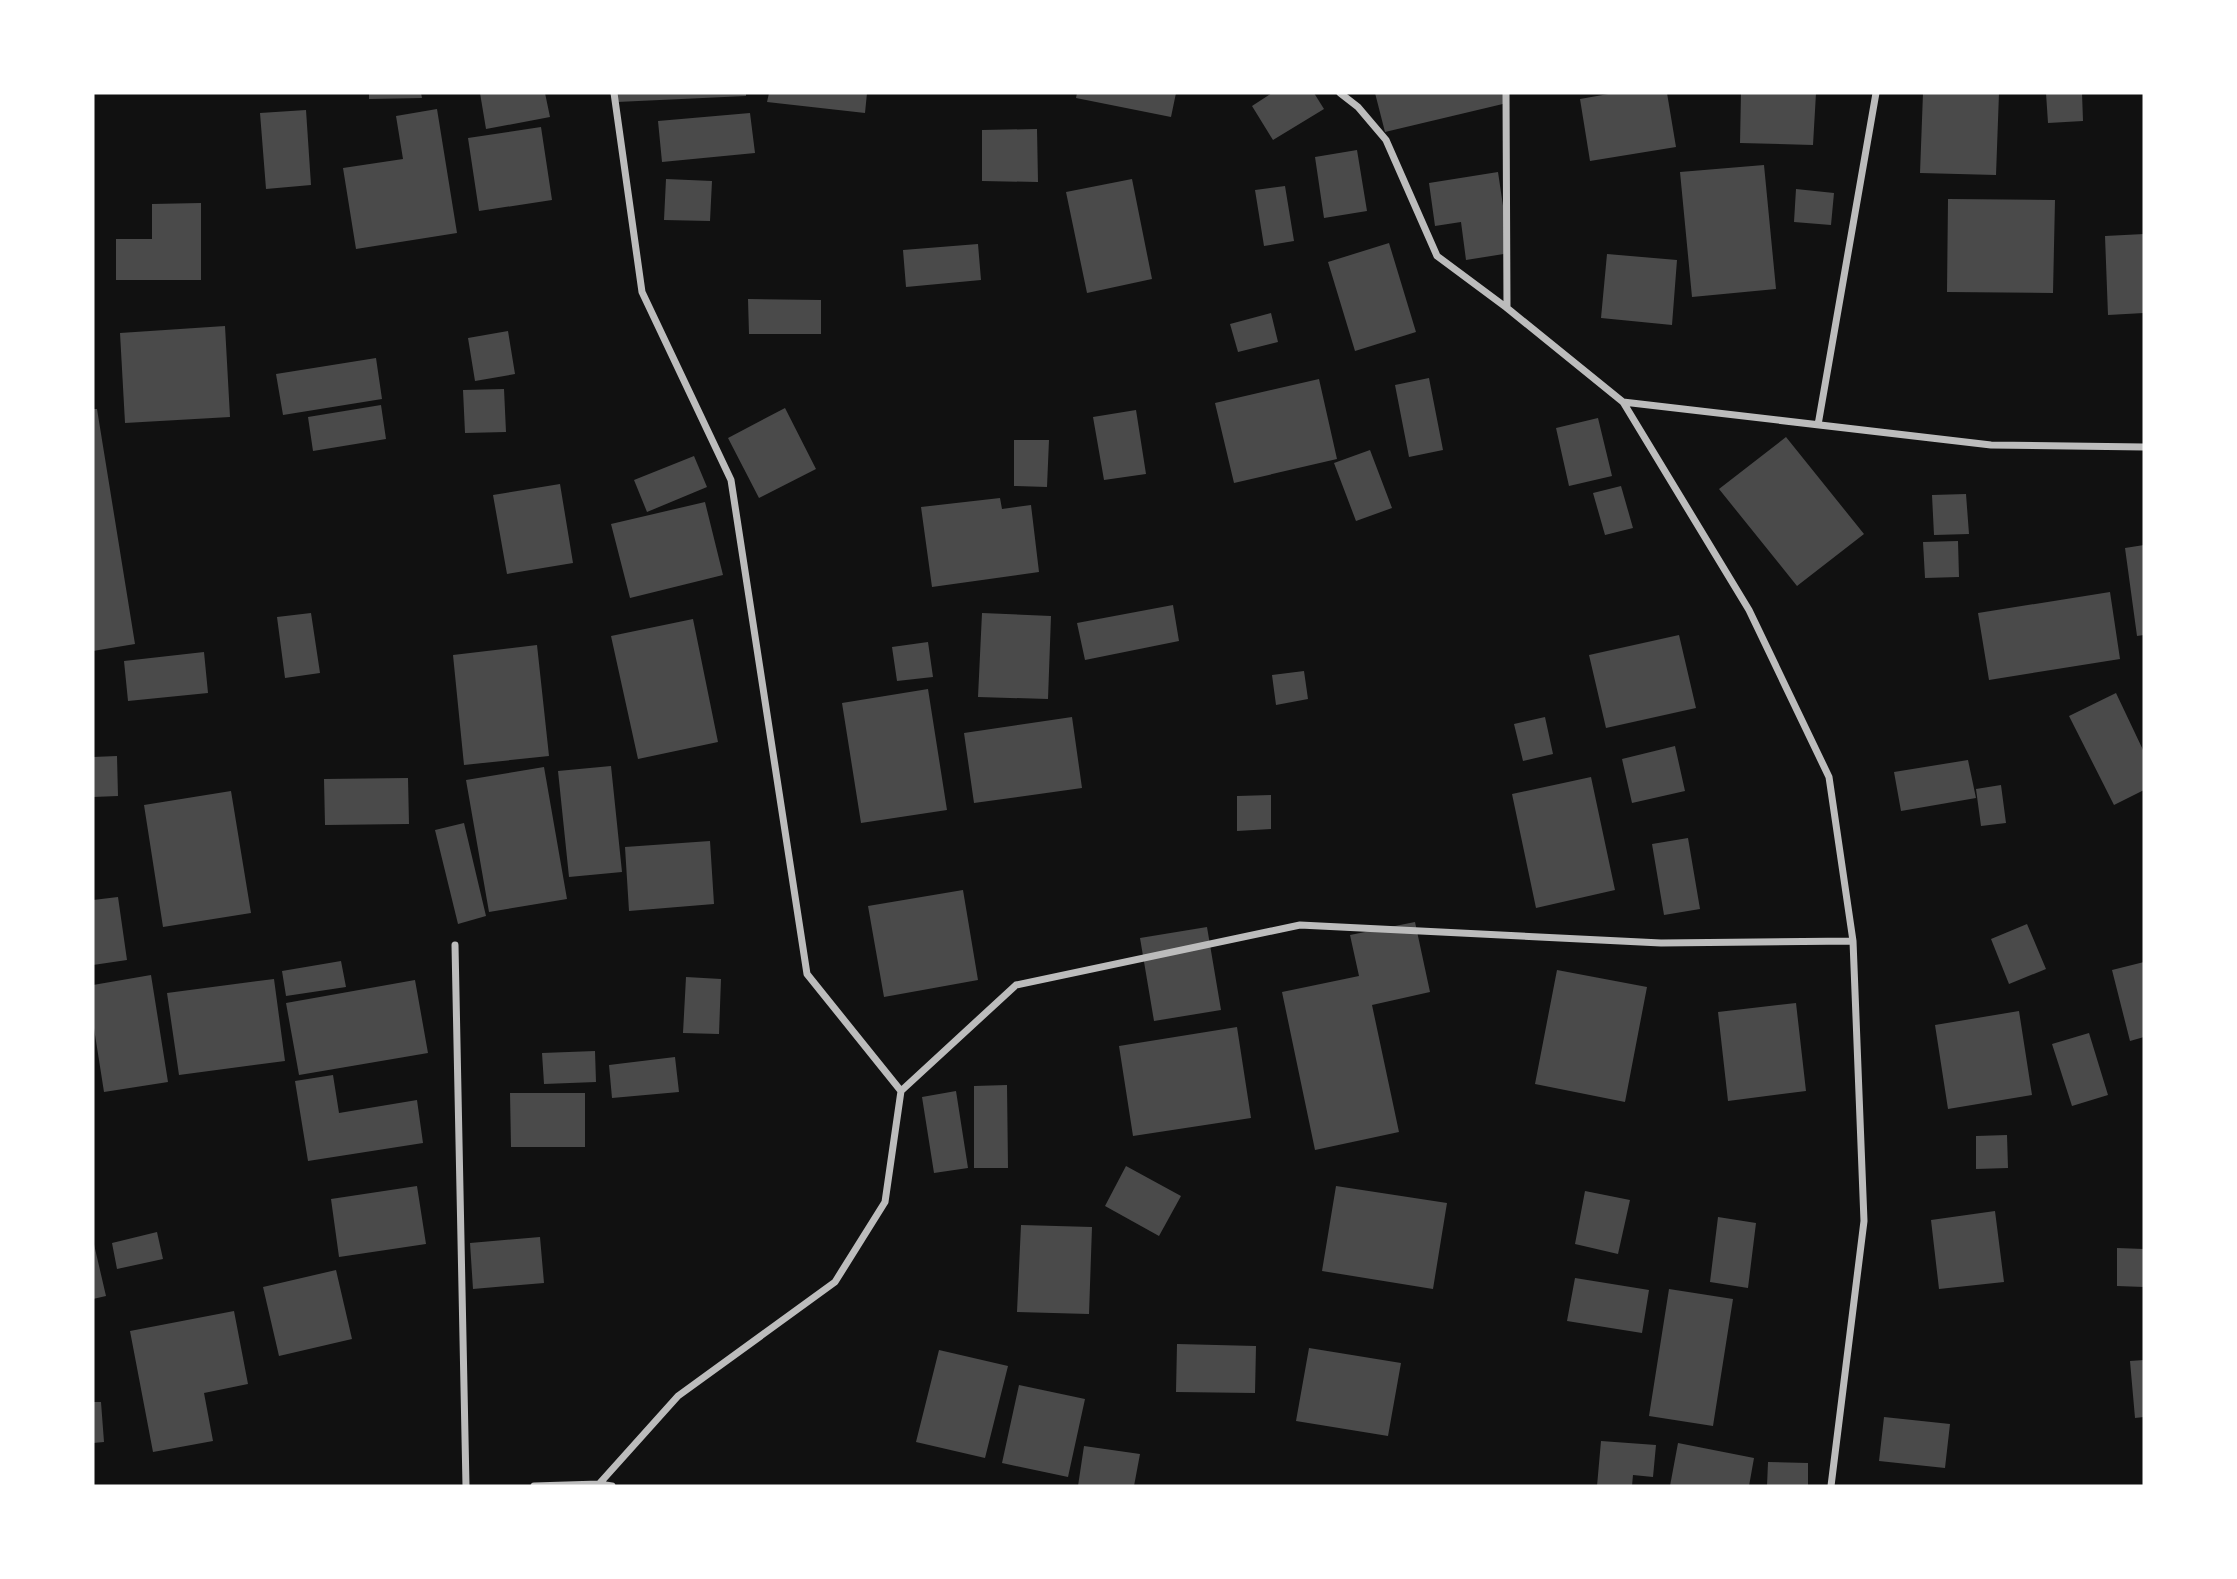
<svg xmlns="http://www.w3.org/2000/svg" width="2237" height="1579" font-family="'Asap Condensed',sans-serif">
	<rect width="100%" height="100%" fill="#111"/>
	<path fill="#4a4a4a" d="M 369,93 L 421,93 L 422,98 L 369,99 Z
		M 480,93 L 545,93 L 550,117 L 486,129 Z
		M 616,93 L 746,93 L 746,96 L 617,102 Z
		M 769,93 L 867,93 L 865,113 L 767,102 Z
		M 1077,93 L 1176,93 L 1171,117 L 1076,98 Z
		M 1272,93 L 1314,93 L 1324,109 L 1273,140 L 1252,106 Z
		M 1375,93 L 1504,93 L 1507,103 L 1385,132 Z
		M 1614,93 L 1667,93 L 1676,147 L 1590,161 L 1580,99 Z
		M 1741,93 L 1816,93 L 1813,145 L 1740,143 Z
		M 1923,93 L 1999,93 L 1996,175 L 1920,173 Z
		M 2046,93 L 2082,93 L 2083,121 L 2048,123 Z
		M 437,109 L 457,233 L 356,249 L 343,168 L 403,159 L 396,116 Z
		M 306,110 L 311,185 L 266,189 L 260,113 Z
		M 750,113 L 755,153 L 662,162 L 658,121 Z
		M 541,127 L 552,200 L 479,211 L 468,138 Z
		M 1037,129 L 1038,182 L 982,181 L 982,130 Z
		M 1357,150 L 1367,211 L 1324,218 L 1315,157 Z
		M 1764,165 L 1776,289 L 1692,297 L 1680,172 Z
		M 1498,172 L 1510,253 L 1466,260 L 1461,222 L 1435,226 L 1429,183 Z
		M 666,179 L 712,181 L 710,221 L 664,220 Z
		M 1132,179 L 1152,279 L 1087,293 L 1066,192 Z
		M 1285,186 L 1294,241 L 1264,246 L 1255,190 Z
		M 1796,189 L 1834,193 L 1831,225 L 1794,222 Z
		M 1948,199 L 2055,200 L 2053,293 L 1947,292 Z
		M 201,203 L 201,280 L 116,280 L 116,239 L 152,239 L 152,204 Z
		M 2144,234 L 2144,313 L 2108,315 L 2105,236 Z
		M 1389,243 L 1416,332 L 1355,351 L 1328,262 Z
		M 978,244 L 981,280 L 906,287 L 903,250 Z
		M 1607,254 L 1677,260 L 1672,325 L 1601,318 Z
		M 748,299 L 821,300 L 821,334 L 749,334 Z
		M 1271,313 L 1278,342 L 1238,352 L 1230,324 Z
		M 225,326 L 230,417 L 125,423 L 120,333 Z
		M 508,331 L 515,374 L 475,381 L 468,338 Z
		M 376,358 L 382,399 L 283,415 L 276,374 Z
		M 1429,378 L 1443,450 L 1409,457 L 1395,385 Z
		M 1319,379 L 1337,459 L 1234,483 L 1215,403 Z
		M 504,389 L 506,432 L 465,433 L 463,390 Z
		M 381,405 L 386,439 L 313,451 L 308,417 Z
		M 785,408 L 816,469 L 759,498 L 728,438 Z
		M 93,409 L 97,409 L 135,644 L 93,651 Z
		M 1136,410 L 1146,474 L 1104,480 L 1093,417 Z
		M 1598,418 L 1612,476 L 1569,486 L 1556,428 Z
		M 1786,437 L 1864,534 L 1797,586 L 1719,489 Z
		M 1014,440 L 1049,440 L 1047,487 L 1014,486 Z
		M 1370,450 L 1392,508 L 1356,521 L 1334,463 Z
		M 694,456 L 707,487 L 647,512 L 634,480 Z
		M 560,484 L 573,563 L 507,574 L 493,495 Z
		M 1621,486 L 1633,528 L 1605,535 L 1593,493 Z
		M 1966,494 L 1969,534 L 1934,535 L 1932,495 Z
		M 1000,498 L 1002,509 L 1031,505 L 1039,572 L 932,587 L 921,507 Z
		M 705,502 L 723,575 L 630,598 L 611,524 Z
		M 1958,541 L 1959,577 L 1925,578 L 1923,542 Z
		M 2144,545 L 2144,635 L 2137,636 L 2125,548 Z
		M 2110,592 L 2120,659 L 1989,680 L 1978,613 Z
		M 1173,605 L 1179,641 L 1085,660 L 1077,623 Z
		M 311,613 L 320,673 L 285,678 L 277,617 Z
		M 982,613 L 1051,616 L 1048,699 L 978,697 Z
		M 693,619 L 718,742 L 638,759 L 611,636 Z
		M 1679,635 L 1696,708 L 1606,728 L 1589,655 Z
		M 928,642 L 933,677 L 897,681 L 892,647 Z
		M 537,645 L 549,756 L 464,765 L 453,655 Z
		M 204,652 L 208,693 L 128,701 L 124,661 Z
		M 1304,671 L 1308,699 L 1276,705 L 1272,675 Z
		M 928,689 L 947,810 L 861,823 L 842,703 Z
		M 2116,693 L 2144,752 L 2144,790 L 2114,805 L 2069,716 Z
		M 1072,717 L 1082,788 L 974,803 L 964,733 Z
		M 1545,717 L 1553,754 L 1523,761 L 1514,724 Z
		M 1675,746 L 1685,791 L 1632,803 L 1622,759 Z
		M 117,756 L 118,796 L 93,797 L 93,757 Z
		M 1968,760 L 1976,798 L 1901,811 L 1894,772 Z
		M 611,766 L 622,872 L 569,877 L 558,771 Z
		M 544,767 L 567,899 L 489,912 L 466,780 Z
		M 1591,777 L 1615,890 L 1536,908 L 1512,794 Z
		M 408,778 L 409,824 L 325,825 L 324,779 Z
		M 2001,785 L 2006,823 L 1981,826 L 1976,789 Z
		M 231,791 L 251,913 L 163,927 L 144,805 Z
		M 1271,795 L 1271,829 L 1237,831 L 1237,796 Z
		M 464,823 L 486,916 L 458,924 L 435,830 Z
		M 1688,838 L 1700,909 L 1664,915 L 1652,844 Z
		M 710,841 L 714,904 L 629,911 L 625,847 Z
		M 963,890 L 978,980 L 884,997 L 868,906 Z
		M 118,897 L 127,960 L 93,965 L 93,900 Z
		M 1415,922 L 1430,992 L 1372,1005 L 1399,1132 L 1315,1150 L 1282,992 L 1359,976 L 1350,935 Z
		M 2027,924 L 2046,969 L 2009,984 L 1991,939 Z
		M 1207,927 L 1221,1010 L 1154,1021 L 1140,938 Z
		M 341,961 L 346,987 L 286,996 L 282,971 Z
		M 2144,962 L 2144,1037 L 2130,1041 L 2112,970 Z
		M 1557,970 L 1647,987 L 1625,1102 L 1535,1084 Z
		M 151,975 L 168,1082 L 104,1092 L 93,1022 L 93,985 Z
		M 686,977 L 721,979 L 719,1034 L 683,1033 Z
		M 274,979 L 285,1061 L 179,1075 L 167,993 Z
		M 415,980 L 428,1053 L 299,1075 L 286,1003 Z
		M 1796,1003 L 1806,1091 L 1728,1101 L 1718,1012 Z
		M 2019,1011 L 2032,1095 L 1948,1109 L 1935,1025 Z
		M 1237,1027 L 1251,1118 L 1133,1136 L 1119,1046 Z
		M 2089,1033 L 2108,1095 L 2072,1106 L 2052,1044 Z
		M 595,1051 L 596,1082 L 544,1084 L 542,1053 Z
		M 675,1057 L 679,1092 L 612,1098 L 609,1065 Z
		M 333,1075 L 339,1113 L 417,1100 L 423,1143 L 308,1161 L 295,1081 Z
		M 1007,1085 L 1008,1168 L 974,1168 L 974,1086 Z
		M 956,1091 L 968,1168 L 934,1173 L 922,1097 Z
		M 510,1093 L 585,1093 L 585,1147 L 511,1147 Z
		M 2007,1135 L 2008,1168 L 1976,1169 L 1976,1136 Z
		M 1126,1166 L 1181,1196 L 1159,1236 L 1105,1206 Z
		M 417,1186 L 426,1244 L 339,1257 L 331,1199 Z
		M 1336,1186 L 1447,1203 L 1433,1289 L 1322,1271 Z
		M 1585,1191 L 1630,1200 L 1618,1254 L 1575,1244 Z
		M 1995,1211 L 2004,1282 L 1939,1289 L 1931,1220 Z
		M 1718,1217 L 1756,1223 L 1748,1288 L 1710,1282 Z
		M 1021,1225 L 1092,1227 L 1089,1314 L 1017,1312 Z
		M 157,1232 L 163,1259 L 117,1269 L 112,1243 Z
		M 540,1237 L 544,1283 L 473,1289 L 470,1243 Z
		M 93,1240 L 106,1296 L 93,1299 Z
		M 2117,1248 L 2144,1249 L 2144,1287 L 2117,1286 Z
		M 336,1270 L 352,1339 L 279,1356 L 263,1287 Z
		M 1575,1278 L 1649,1290 L 1642,1333 L 1567,1321 Z
		M 1669,1289 L 1733,1299 L 1713,1426 L 1649,1416 Z
		M 234,1311 L 248,1384 L 204,1393 L 213,1441 L 153,1452 L 130,1331 Z
		M 1177,1344 L 1256,1346 L 1255,1393 L 1176,1392 Z
		M 1309,1348 L 1401,1363 L 1388,1436 L 1296,1421 Z
		M 939,1350 L 1008,1366 L 985,1458 L 916,1442 Z
		M 2144,1360 L 2144,1417 L 2135,1418 L 2130,1361 Z
		M 1019,1385 L 1085,1399 L 1068,1477 L 1002,1463 Z
		M 93,1402 L 101,1402 L 104,1442 L 93,1443 Z
		M 1884,1417 L 1950,1424 L 1945,1468 L 1879,1461 Z
		M 1601,1441 L 1656,1445 L 1653,1477 L 1633,1475 L 1632,1486 L 1597,1486 Z
		M 1678,1443 L 1754,1458 L 1749,1486 L 1670,1486 Z
		M 1084,1446 L 1140,1454 L 1134,1486 L 1078,1486 Z
		M 1768,1462 L 1808,1463 L 1808,1486 L 1767,1486 Z"/>
	<g fill="none" stroke-linecap="round" stroke-linejoin="round">
		<path stroke="#bcbcbc" stroke-width="7" d="M 614,93 L 642,292 L 731,480 L 807,974 L 901,1091
			M 1340,93 L 1358,107 L 1386,140 L 1437,256 L 1507,308 L 1623,402 L 1749,610 L 1829,777 L 1853,941 L 1864,1221 L 1831,1486
			M 1506,93 L 1507,308
			M 1623,402 L 1991,445 L 2144,447
			M 1818,425 L 1876,93
			M 455,945 L 466,1486
			M 599,1484 L 678,1396 L 835,1282 L 885,1202 L 901,1091 L 1016,985 L 1300,925 L 1661,943 L 1853,941
			M 534,1486 L 599,1484 L 612,1486"/>
	</g>
	<rect width="2237" height="1579" fill="none" stroke="#ffffff" stroke-width="189"/>
</svg>
